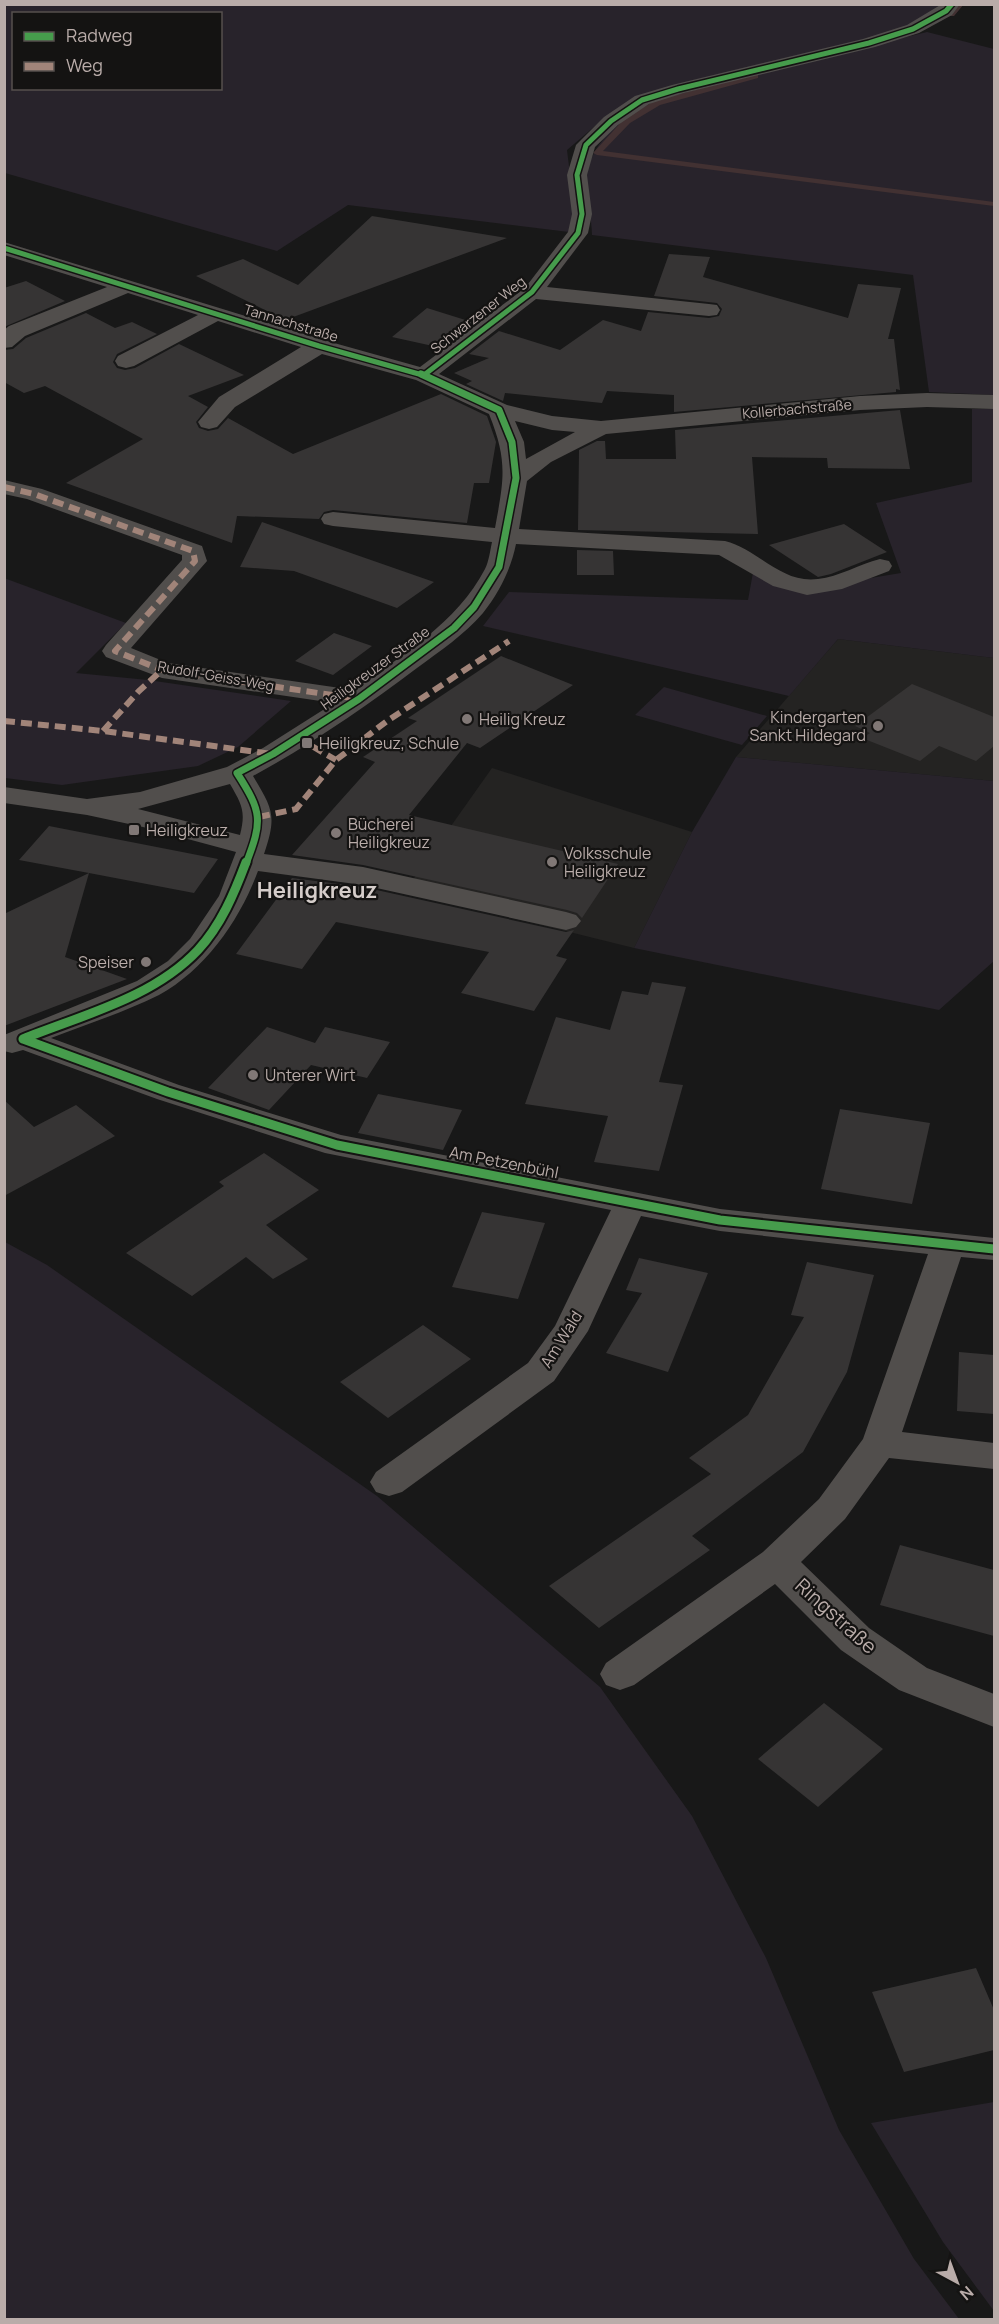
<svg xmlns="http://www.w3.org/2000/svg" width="999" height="2324" font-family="Manrope,sans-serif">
	<rect width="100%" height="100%" fill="#181818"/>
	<path fill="#242322" d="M 838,639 L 994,658 L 994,781 L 736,757 Z
		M 492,768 L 692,832 L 634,948 L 405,891 Z"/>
	<path fill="#28232b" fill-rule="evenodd" d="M 4,5 L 943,5 L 905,27 L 862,41 L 671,87 L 602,120 L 567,150 L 575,215 L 569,232 L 348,205 L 277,251 L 5,173 ZM 14,14 L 220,14 L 220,88 L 14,88 Z
		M 927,32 L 994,49 L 994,395 L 929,392 L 913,275 L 592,235 C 592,219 585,187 587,174 C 594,130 643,106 681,92 Z
		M 972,409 L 994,409 L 994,658 L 838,639 L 789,696 L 483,626 L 509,592 L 748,600 L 754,567 L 799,590 L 901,573 L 876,503 L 972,482 Z
		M 4,578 L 126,623 L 76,673 L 148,680 L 291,701 L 238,747 L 198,766 L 62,785 L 5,778 Z
		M 664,687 L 767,716 L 742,745 L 635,715 Z
		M 736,757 L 994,781 L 994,961 L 939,1010 L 634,948 L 692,832 Z
		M 5,1242 L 47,1265 L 377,1496 L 600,1687 L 692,1816 L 766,1958 L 839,2130 L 914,2259 L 959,2319 L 5,2319 Z
		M 994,2102 L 994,2311 L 943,2242 L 871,2123 Z"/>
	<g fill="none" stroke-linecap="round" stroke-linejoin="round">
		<path fill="#423132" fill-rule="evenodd" d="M 957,4 L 964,4 L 954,16 L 950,16 Z
			M 755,74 L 758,74 L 758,78 L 660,105 L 630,123 L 603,151 L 994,202 L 994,206 L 597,155 L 593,153 L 624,119 L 654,101 Z"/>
	</g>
	<path fill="#363434" d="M 372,216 L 507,238 L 277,323 L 261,318 L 269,312 L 196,276 L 243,259 L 298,285 Z
		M 669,254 L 710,257 L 703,277 L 848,318 L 858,284 L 901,288 L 888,339 L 894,339 L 900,390 L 896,389 L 896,392 L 674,412 L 674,395 L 607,391 L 602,403 L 505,393 L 503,401 L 466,384 L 472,381 L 454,373 L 489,358 L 469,354 L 499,331 L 560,350 L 603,320 L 641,331 L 648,312 L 709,318 L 719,316 L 722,309 L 717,303 L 654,296 Z
		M 26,281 L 65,301 L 4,327 L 4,288 Z
		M 427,308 L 475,323 L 442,348 L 392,337 Z
		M 86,313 L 115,328 L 132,322 L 157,334 L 117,354 L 113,362 L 117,368 L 125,370 L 135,368 L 179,344 L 244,375 L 188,396 L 208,407 L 196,422 L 199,428 L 208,431 L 218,429 L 228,418 L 293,454 L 441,394 L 487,416 L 496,442 L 489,483 L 474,483 L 467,523 L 333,510 L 324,512 L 319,519 L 237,516 L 232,543 L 66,483 L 143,439 L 45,386 L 24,393 L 4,382 L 4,350 L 13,349 L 26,338 Z
		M 900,410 L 910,469 L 828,468 L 827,458 L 752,457 L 758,534 L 578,530 L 579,450 L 597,441 L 605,441 L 606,459 L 676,459 L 675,430 Z
		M 262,522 L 434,582 L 397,608 L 294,571 L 240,567 Z
		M 844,524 L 887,552 L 831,574 L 818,577 L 769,545 Z
		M 577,550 L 613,551 L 614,575 L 577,575 Z
		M 334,633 L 372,646 L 333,675 L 295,661 Z
		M 501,656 L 573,685 L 480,748 L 467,743 L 409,815 L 618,864 L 582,918 L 577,913 L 567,910 L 363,865 L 292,855 L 375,762 L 363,757 L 417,721 L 408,718 Z
		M 912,684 L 994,717 L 994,746 L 976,761 L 939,746 L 920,761 L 862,738 L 870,733 L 855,726 Z
		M 49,826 L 218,859 L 194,893 L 89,873 L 65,957 L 127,979 L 4,1026 L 4,914 L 89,873 L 19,860 Z
		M 292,878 L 363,887 L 566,932 L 574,930 L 556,956 L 567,959 L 534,1011 L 461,993 L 489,952 L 336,922 L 302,969 L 236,954 Z
		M 652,982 L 686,987 L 659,1082 L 683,1085 L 659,1171 L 594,1162 L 608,1116 L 525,1104 L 556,1017 L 610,1030 L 622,991 L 648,995 Z
		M 267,1027 L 315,1043 L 325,1027 L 390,1042 L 367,1078 L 311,1065 L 269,1110 L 208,1088 Z
		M 378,1094 L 462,1110 L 443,1150 L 358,1133 Z
		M 4,1100 L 34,1127 L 76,1105 L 115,1136 L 4,1196 Z
		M 840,1109 L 930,1123 L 912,1204 L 821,1189 Z
		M 264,1153 L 319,1190 L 266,1225 L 308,1259 L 273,1279 L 246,1257 L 192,1296 L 126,1253 L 224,1186 L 219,1182 Z
		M 482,1212 L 545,1223 L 518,1299 L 452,1287 Z
		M 639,1258 L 708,1273 L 668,1372 L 606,1353 L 642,1293 L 626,1290 Z
		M 807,1262 L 874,1275 L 847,1372 L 803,1452 L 692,1536 L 710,1550 L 599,1628 L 549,1586 L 711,1474 L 689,1458 L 748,1415 L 804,1317 L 791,1315 Z
		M 423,1325 L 471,1359 L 388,1418 L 340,1382 Z
		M 959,1352 L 994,1355 L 994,1414 L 957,1411 Z
		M 900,1545 L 994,1570 L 994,1636 L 880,1605 Z
		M 824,1703 L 883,1749 L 818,1807 L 758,1759 Z
		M 976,1968 L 994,2010 L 994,2050 L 904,2072 L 872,1992 Z"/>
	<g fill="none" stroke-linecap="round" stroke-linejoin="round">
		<path fill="#514e4c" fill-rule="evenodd" d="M 942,4 L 960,4 L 952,15 L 919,33 L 875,47 L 684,93 L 649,104 L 618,125 L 595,147 L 587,175 L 592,214 L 588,233 L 547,287 L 709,304 L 717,305 L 720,310 L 717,315 L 709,316 L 536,299 L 439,374 L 507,405 L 552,416 L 601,421 L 860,396 L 927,393 L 994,395 L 994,409 L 927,407 L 860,410 L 606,434 L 551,462 L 527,481 L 519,529 L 725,541 C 758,549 781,584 818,579 C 839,577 859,564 880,559 L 889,561 L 892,566 L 889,571 L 842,589 L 807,595 L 773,586 L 719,555 L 516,544 C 511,569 499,593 483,613 C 464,635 440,651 417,668 C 364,708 310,745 253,776 C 273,809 277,816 264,854 L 363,867 L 566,912 L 576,915 L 581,921 L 576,927 L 566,930 L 363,885 L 258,871 C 240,920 205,970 159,995 C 125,1012 87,1024 51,1038 L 179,1085 L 341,1135 L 720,1209 L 994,1238 L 994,1260 L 961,1257 L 902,1432 L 994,1443 L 994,1469 L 889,1458 L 845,1519 L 801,1562 L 869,1628 L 927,1668 L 994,1694 L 994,1727 L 899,1690 L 841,1650 L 775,1584 L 634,1685 L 620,1690 L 606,1685 L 600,1674 L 606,1663 L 763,1552 L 819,1499 L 863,1439 L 928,1254 L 720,1231 L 641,1216 L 588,1331 L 554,1381 L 402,1492 L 389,1496 L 376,1492 L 370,1482 L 376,1472 L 528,1363 L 555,1326 L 611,1210 L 325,1153 L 157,1099 L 23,1050 L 12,1053 L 4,1051 L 4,1035 L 137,981 L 168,961 L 190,939 L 219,896 L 236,852 L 143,827 L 87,815 L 4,803 L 4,787 L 87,799 L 140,792 L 227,767 L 263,748 L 334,703 L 162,678 L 106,657 L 102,651 L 106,645 L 182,560 L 182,555 L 27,499 L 4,494 L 4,480 L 42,489 L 202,546 L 207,561 L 131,648 L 168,663 L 354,690 C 402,655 457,623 485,569 C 489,561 490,551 492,542 L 333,526 L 324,524 L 321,519 L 324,514 L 333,512 L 495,528 C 504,479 508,461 489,414 L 416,380 L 322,354 L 235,407 L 217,427 L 209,429 L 201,427 L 198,422 L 219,397 L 301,347 L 218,321 L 134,366 L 126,368 L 118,366 L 115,361 L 118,356 L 198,315 L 128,293 L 25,336 L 12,347 L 4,348 L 4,330 L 9,326 L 107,287 L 4,255 L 4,242 L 327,341 L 420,367 L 525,288 L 568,232 L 572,214 L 567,175 L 576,145 L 604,117 L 635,96 L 672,85 L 863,39 L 907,25 ZM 515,421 L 552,430 L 575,432 L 526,459 L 524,442 ZM 230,784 C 242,805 246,811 240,835 L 138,809 Z"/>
		<path stroke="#a18479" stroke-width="6" stroke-dasharray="11 6" stroke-linecap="butt" d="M 4,487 L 34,494 L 193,551 L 195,561 L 115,651 L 162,670 L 359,699
			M 4,721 L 103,731 L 272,754
			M 103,731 L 139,691 L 162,670
			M 298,738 L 336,760
			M 259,817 L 296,809 L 336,760 L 387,721 L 509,641"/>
		<defs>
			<path id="cycleway-far2" d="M 4,248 L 319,346 L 426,376
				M 424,375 L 532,292 L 578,233 L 582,214 L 577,175 L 586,145 L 611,121 L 642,100 L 678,89 L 869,43 L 913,29 L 946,11 L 952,4"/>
			<path id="cycleway-far1" d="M 246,864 C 263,820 262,812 237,773 L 273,754 L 359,699 L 454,628 L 474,607 L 499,567 L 516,478 L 512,442 L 499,410 L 421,374"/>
			<path id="cycleway" d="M 23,1039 C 82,1015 153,998 198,950 C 221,925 234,894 246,862
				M 23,1039 L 168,1092 L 337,1145 L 720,1220 L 994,1249"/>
		</defs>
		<use href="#cycleway-far2" stroke="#141312" stroke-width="8"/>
		<use href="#cycleway-far1" stroke="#141312" stroke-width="10"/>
		<use href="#cycleway" stroke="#141312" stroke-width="13"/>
		<use href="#cycleway-far2" stroke="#469c4c" stroke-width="5"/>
		<use href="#cycleway-far1" stroke="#469c4c" stroke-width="7"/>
		<use href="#cycleway" stroke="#469c4c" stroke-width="9"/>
	</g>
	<g fill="#817876" stroke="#141312" stroke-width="2">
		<circle cx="467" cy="719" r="6"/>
		<circle cx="878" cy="726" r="6"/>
		<rect x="301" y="737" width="12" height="12" rx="3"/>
		<rect x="128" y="824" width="12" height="12" rx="3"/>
		<circle cx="336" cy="833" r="6"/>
		<circle cx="552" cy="862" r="6"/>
		<circle cx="146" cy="962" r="6"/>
		<circle cx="253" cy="1075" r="6"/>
	</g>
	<g text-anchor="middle" stroke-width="4.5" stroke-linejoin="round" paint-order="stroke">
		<g font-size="14" fill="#b9aca9" stroke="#141312">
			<text transform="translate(478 315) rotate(-38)" y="5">Schwarzener Weg</text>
			<text transform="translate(291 323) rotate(17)" y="5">Tannachstraße</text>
			<text transform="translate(797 409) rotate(-5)" y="5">Kollerbachstraße</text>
			<text transform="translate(375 668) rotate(-36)" y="5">Heiligkreuzer Straße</text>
			<text transform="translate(216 676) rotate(10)" y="5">Rudolf-Geiss-Weg</text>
		</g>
		<g font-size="16" fill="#b9aca9" stroke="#141312" text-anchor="start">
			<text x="866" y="723" text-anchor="end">Kindergarten<tspan x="866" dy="18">Sankt Hildegard</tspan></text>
			<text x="479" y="725">Heilig Kreuz</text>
			<text x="319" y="749">Heiligkreuz, Schule</text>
			<text x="348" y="830">Bücherei<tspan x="348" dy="18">Heiligkreuz</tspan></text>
			<text x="146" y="836">Heiligkreuz</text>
			<text x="564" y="859">Volksschule<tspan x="564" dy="18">Heiligkreuz</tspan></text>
			<text x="134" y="968" text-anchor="end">Speiser</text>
			<text x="265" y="1081">Unterer Wirt</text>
		</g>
		<g font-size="16" fill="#b9aca9" stroke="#141312">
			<text transform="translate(504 1162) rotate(11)" y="6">Am Petzenbühl</text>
			<text transform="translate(561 1339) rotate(-58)" y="6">Am Wald</text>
		</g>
		<g font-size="20" fill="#b9aca9" stroke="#141312">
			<text transform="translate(836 1616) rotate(42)" y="7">Ringstraße</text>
		</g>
		<g font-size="22" font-weight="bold" fill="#d5cdca" stroke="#141312">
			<text x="317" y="898">Heiligkreuz</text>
		</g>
	</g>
	<rect width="999" height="2324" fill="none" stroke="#b9aca9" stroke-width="12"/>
	<rect x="12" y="12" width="210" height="78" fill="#141312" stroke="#56504e" stroke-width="1.5"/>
	<rect x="24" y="32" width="30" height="9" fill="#469c4c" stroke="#56504e" stroke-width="1.5"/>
	<text x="66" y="42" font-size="18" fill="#b9aca9">Radweg</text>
	<rect x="24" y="62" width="30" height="9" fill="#a18479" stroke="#56504e" stroke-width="1.5"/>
	<text x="66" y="72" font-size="18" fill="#b9aca9">Weg</text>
	<g transform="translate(957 2282) rotate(139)" stroke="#141312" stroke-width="4.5" paint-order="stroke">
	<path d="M0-4.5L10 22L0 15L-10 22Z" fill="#b9aca9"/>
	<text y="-9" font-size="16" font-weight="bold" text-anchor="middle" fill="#b9aca9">N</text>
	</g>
</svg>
